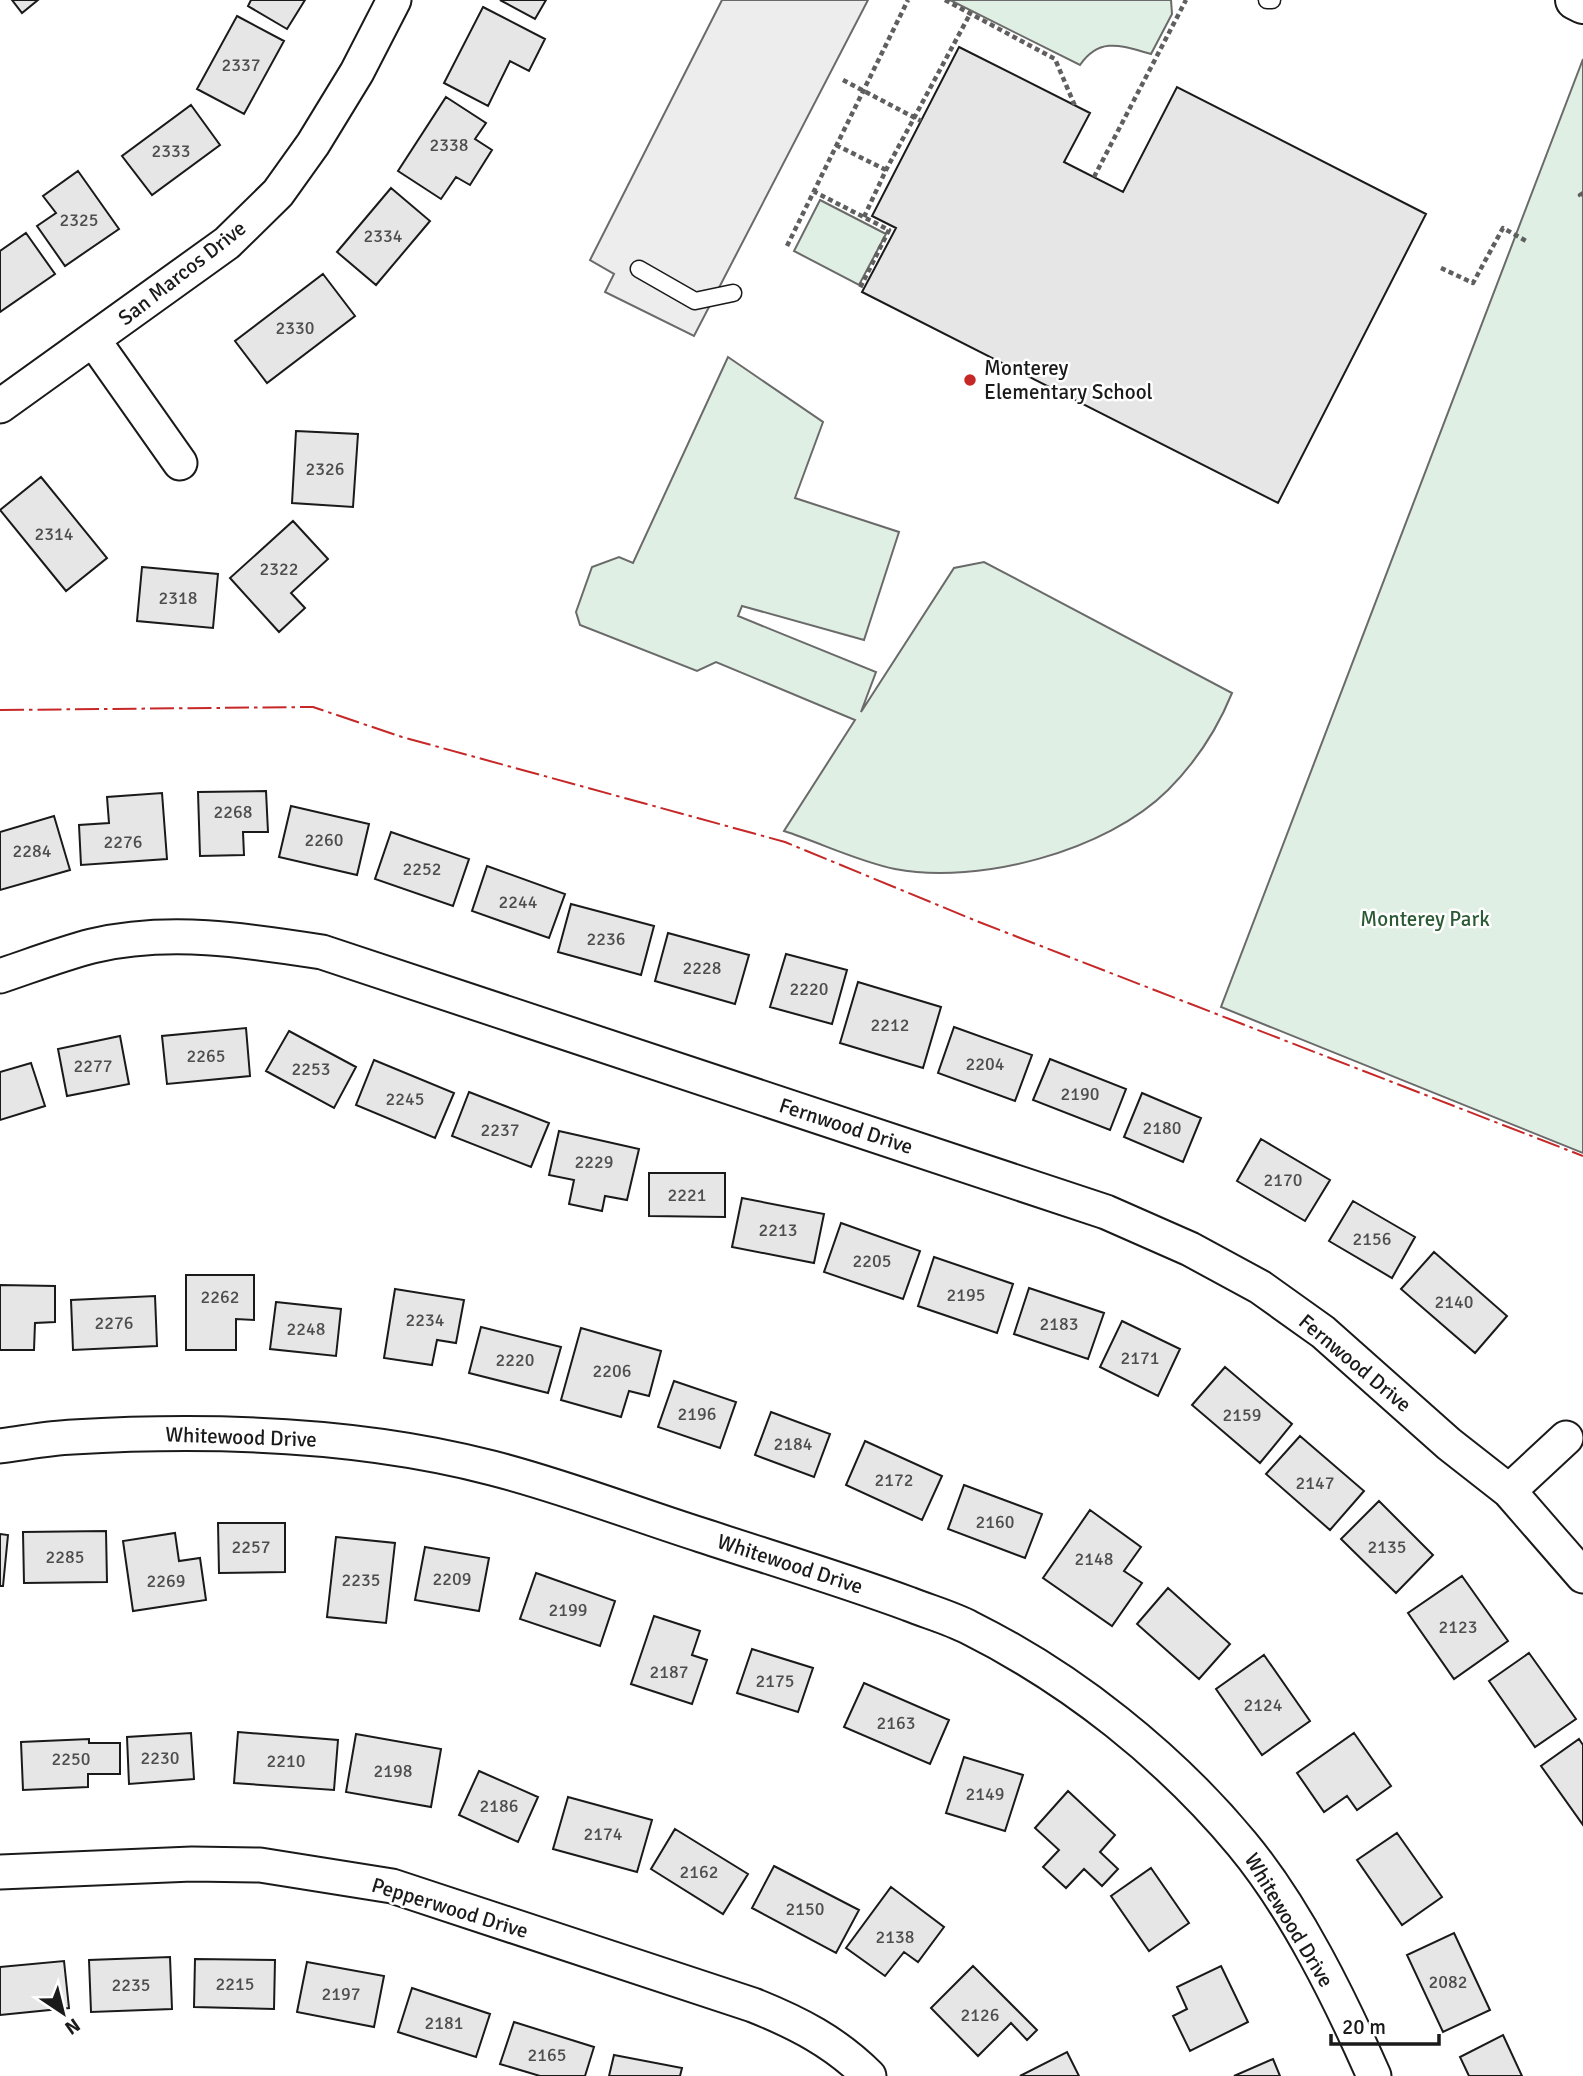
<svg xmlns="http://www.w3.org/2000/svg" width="1583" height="2076" font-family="Signika,sans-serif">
	<rect width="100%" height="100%" fill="#fff"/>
	<path fill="#e0efe3" stroke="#6a6a6a" stroke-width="2" d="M 950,0 L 1171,0 L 1172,14 L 1151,54 C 1122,46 1100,36 1080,65 Z
		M 1583,59 L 1583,1153 L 1221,1007 Z
		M 820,200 L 886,234 L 859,285 L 794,251 Z
		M 728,357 L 823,422 L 795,498 L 899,532 L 864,640 L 742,606 L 738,616 L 876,672 L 861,712 L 954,568 L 984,562 L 1232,693 C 1217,730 1197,761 1168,790 C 1107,851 979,885 895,869 C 857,861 821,843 784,831 L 855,720 L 716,662 L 697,671 L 580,625 L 576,612 L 592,567 L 619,557 L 633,563 Z"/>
	<path fill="#ededed" stroke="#6a6a6a" stroke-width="2" d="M 722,0 L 868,0 L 694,336 L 605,292 L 614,274 L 590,260 Z"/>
	<path fill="#e6e6e6" stroke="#1a1a1a" stroke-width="2" d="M 12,0 L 38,0 L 22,13 Z
		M 251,0 L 305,0 L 287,29 L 248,6 Z
		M 500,0 L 546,0 L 535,19 Z
		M 483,7 L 545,39 L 529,71 L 510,61 L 488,106 L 444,83 Z
		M 237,16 L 284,41 L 244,114 L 197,89 Z
		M 959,47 L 1090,113 L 1064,162 L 1123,192 L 1177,87 L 1426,214 L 1278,503 L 862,292 L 896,228 L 872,216 Z
		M 446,97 L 486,123 L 475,139 L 492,150 L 470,185 L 456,177 L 441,199 L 398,171 Z
		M 191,105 L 220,145 L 152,195 L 122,156 Z
		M 78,171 L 119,229 L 65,266 L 37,226 L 56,213 L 43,196 Z
		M 391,188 L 430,221 L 376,285 L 337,252 Z
		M 26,233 L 55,274 L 0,312 L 0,251 Z
		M 323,274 L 355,316 L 267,383 L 235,341 Z
		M 296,431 L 358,434 L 353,507 L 292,503 Z
		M 41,477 L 107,558 L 66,591 L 0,510 Z
		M 293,521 L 328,559 L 291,593 L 305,608 L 279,632 L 230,578 Z
		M 142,567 L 218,574 L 213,628 L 137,621 Z
		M 266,791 L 268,832 L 243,832 L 244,855 L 200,856 L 198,792 Z
		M 162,793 L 167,859 L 81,865 L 79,825 L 109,823 L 107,797 Z
		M 291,806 L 369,824 L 357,875 L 279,857 Z
		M 54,816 L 70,870 L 0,890 L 0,832 Z
		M 391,832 L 469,859 L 453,906 L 375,879 Z
		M 487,866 L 565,894 L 549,938 L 472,911 Z
		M 571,904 L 654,926 L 641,975 L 558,952 Z
		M 668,933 L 749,955 L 735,1004 L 655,981 Z
		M 786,954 L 847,970 L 832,1024 L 770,1007 Z
		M 858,982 L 941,1007 L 923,1068 L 840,1043 Z
		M 954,1027 L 1032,1055 L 1015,1101 L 938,1073 Z
		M 246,1028 L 250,1076 L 167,1084 L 162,1036 Z
		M 289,1031 L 356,1067 L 334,1108 L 266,1071 Z
		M 120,1036 L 129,1084 L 67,1096 L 58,1049 Z
		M 1050,1059 L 1126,1089 L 1110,1130 L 1033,1100 Z
		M 374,1060 L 454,1093 L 435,1138 L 356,1105 Z
		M 31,1063 L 45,1106 L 0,1120 L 0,1072 Z
		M 469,1092 L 549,1123 L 531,1167 L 452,1136 Z
		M 1142,1093 L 1201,1118 L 1183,1162 L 1124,1137 Z
		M 559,1131 L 639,1149 L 627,1200 L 605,1196 L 602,1211 L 569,1204 L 574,1180 L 549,1175 Z
		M 1261,1139 L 1330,1180 L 1305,1221 L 1237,1181 Z
		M 649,1173 L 725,1173 L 725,1217 L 649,1216 Z
		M 742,1198 L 824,1214 L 814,1263 L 732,1247 Z
		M 1353,1201 L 1415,1237 L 1392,1278 L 1329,1241 Z
		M 841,1223 L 920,1251 L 903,1299 L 824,1272 Z
		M 1434,1252 L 1507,1316 L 1475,1353 L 1401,1289 Z
		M 934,1257 L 1013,1284 L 997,1333 L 918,1306 Z
		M 186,1275 L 254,1275 L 254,1320 L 236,1319 L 236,1350 L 186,1350 Z
		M 0,1285 L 55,1286 L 55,1322 L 35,1323 L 34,1350 L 0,1350 Z
		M 1029,1288 L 1104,1313 L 1088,1359 L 1014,1334 Z
		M 395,1289 L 464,1300 L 456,1343 L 437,1340 L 432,1365 L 384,1358 Z
		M 155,1296 L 157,1346 L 73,1350 L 71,1300 Z
		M 276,1302 L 341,1309 L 336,1356 L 270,1349 Z
		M 1122,1321 L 1180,1349 L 1158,1396 L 1100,1367 Z
		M 481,1327 L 561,1347 L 548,1393 L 469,1373 Z
		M 581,1328 L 661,1351 L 649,1396 L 629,1391 L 621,1417 L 561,1400 Z
		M 1225,1367 L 1292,1424 L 1260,1463 L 1192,1405 Z
		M 674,1381 L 736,1402 L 720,1448 L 658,1427 Z
		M 771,1412 L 830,1434 L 814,1477 L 755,1455 Z
		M 1300,1436 L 1364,1491 L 1330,1530 L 1266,1474 Z
		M 865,1441 L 942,1476 L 922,1520 L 846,1485 Z
		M 964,1485 L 1042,1514 L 1025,1558 L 948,1529 Z
		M 1379,1501 L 1433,1555 L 1396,1593 L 1341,1539 Z
		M 1090,1510 L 1141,1547 L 1124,1571 L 1142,1583 L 1112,1626 L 1043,1578 Z
		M 218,1523 L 285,1523 L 285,1572 L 219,1573 Z
		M 106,1531 L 107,1582 L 24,1583 L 23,1532 Z
		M 175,1533 L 179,1561 L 200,1558 L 206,1600 L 133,1611 L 123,1541 Z
		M 0,1534 L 8,1535 L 3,1586 L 0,1586 Z
		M 336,1537 L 395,1543 L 386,1623 L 327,1617 Z
		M 425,1547 L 489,1558 L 479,1611 L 415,1600 Z
		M 536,1573 L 615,1601 L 600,1646 L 520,1619 Z
		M 1462,1576 L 1508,1641 L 1454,1679 L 1408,1613 Z
		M 1168,1588 L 1230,1644 L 1199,1679 L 1137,1624 Z
		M 654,1616 L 700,1631 L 692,1655 L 707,1660 L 692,1704 L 631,1684 Z
		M 752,1649 L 813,1668 L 798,1712 L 737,1693 Z
		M 1529,1653 L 1576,1719 L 1535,1747 L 1489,1681 Z
		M 1264,1655 L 1310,1721 L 1262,1755 L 1216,1689 Z
		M 864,1683 L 949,1720 L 930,1764 L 844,1727 Z
		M 238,1732 L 338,1740 L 334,1790 L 234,1783 Z
		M 191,1733 L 194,1779 L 129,1784 L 127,1737 Z
		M 1354,1733 L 1391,1786 L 1357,1810 L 1347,1796 L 1324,1812 L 1297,1773 Z
		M 356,1734 L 441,1749 L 431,1807 L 346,1792 Z
		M 89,1739 L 89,1743 L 120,1743 L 120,1774 L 88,1774 L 88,1787 L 23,1790 L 21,1742 Z
		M 1579,1739 L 1583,1745 L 1583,1825 L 1541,1766 Z
		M 964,1757 L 1023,1775 L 1005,1831 L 946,1813 Z
		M 479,1771 L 538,1797 L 518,1842 L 459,1815 Z
		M 1068,1791 L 1115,1835 L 1100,1852 L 1118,1869 L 1102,1886 L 1084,1869 L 1066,1888 L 1043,1867 L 1059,1850 L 1035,1828 Z
		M 568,1797 L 652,1820 L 637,1872 L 553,1849 Z
		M 675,1829 L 748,1874 L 723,1914 L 651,1869 Z
		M 1397,1833 L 1442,1897 L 1402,1925 L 1357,1860 Z
		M 774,1866 L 859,1910 L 836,1953 L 752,1908 Z
		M 1151,1868 L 1189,1923 L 1149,1951 L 1111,1896 Z
		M 891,1887 L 944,1927 L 918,1962 L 904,1952 L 885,1976 L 846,1948 Z
		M 1454,1933 L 1490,2010 L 1443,2032 L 1407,1955 Z
		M 170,1957 L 172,2009 L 91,2012 L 89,1960 Z
		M 195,1959 L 275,1960 L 274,2009 L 194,2007 Z
		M 64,1961 L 69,2008 L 0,2015 L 0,1967 Z
		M 307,1962 L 384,1976 L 374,2027 L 297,2012 Z
		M 973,1966 L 1037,2030 L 1027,2040 L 1011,2023 L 978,2056 L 931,2008 Z
		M 1221,1966 L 1248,2022 L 1190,2051 L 1173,2016 L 1187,2009 L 1177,1987 Z
		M 412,1988 L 490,2014 L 476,2057 L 398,2032 Z
		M 514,2022 L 594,2047 L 585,2076 L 540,2076 L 500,2064 Z
		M 1503,2035 L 1522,2076 L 1469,2076 L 1460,2057 Z
		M 1067,2052 L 1079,2076 L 1020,2076 Z
		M 614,2055 L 682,2068 L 680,2076 L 609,2076 Z
		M 1273,2059 L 1280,2076 L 1234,2076 Z"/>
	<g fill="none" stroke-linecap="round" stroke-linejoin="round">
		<defs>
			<path id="lane" d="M 1267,0 L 1272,0
				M 639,269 L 695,301 L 733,293"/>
			<path id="street" d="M 94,341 L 180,463
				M 0,406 L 227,243 L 278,193 L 313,144 L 357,72 L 394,0
				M 0,976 C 30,966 61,954 92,946 C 168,928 246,940 322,952 L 1106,1212 L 1190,1249 L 1260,1287 L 1323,1332 L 1449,1444 L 1509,1491 L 1583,1576
				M 0,1446 C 24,1443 48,1438 73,1437 C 211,1429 357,1433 492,1468 C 563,1486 632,1513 701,1535 C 771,1558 841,1579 909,1604 C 929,1612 951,1618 970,1628 C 1072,1679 1169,1756 1242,1844 C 1296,1909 1340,1999 1374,2076
				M 1509,1491 L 1566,1438
				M 0,1872 L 192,1864 L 260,1865 L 392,1886 L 753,2005 C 798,2023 835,2042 869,2076"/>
			<path id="secondary" d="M 1575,0 L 1583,4"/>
		</defs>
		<use href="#lane" stroke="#1a1a1a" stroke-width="19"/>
		<use href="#street" stroke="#1a1a1a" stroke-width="37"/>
		<use href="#secondary" stroke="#1a1a1a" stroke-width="42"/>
		<path stroke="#5f5f5f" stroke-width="4.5" stroke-dasharray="5 3.5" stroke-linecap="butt" d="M 945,0 L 1055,59 L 1075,106
			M 843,80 L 921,121
			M 836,145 L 886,170
			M 1094,177 L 1186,0
			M 813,191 L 889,230 L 859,290
			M 1583,193 L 1580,195 L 1583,199
			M 864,217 L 886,170 L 970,14
			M 787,246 L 908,0
			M 1441,268 L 1473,283 L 1503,228 L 1528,242"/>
		<use href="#lane" stroke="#fff" stroke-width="16"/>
		<use href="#street" stroke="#fff" stroke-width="33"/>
		<use href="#secondary" stroke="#fff" stroke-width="38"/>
		<path stroke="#c62828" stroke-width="2" stroke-dasharray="24 5 3.5 5" stroke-linecap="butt" d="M 0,710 L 313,707 L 402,737 L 785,842 L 979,922 L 1583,1156"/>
	</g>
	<circle fill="#c62828" stroke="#fff" stroke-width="2.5" cx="970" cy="380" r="7"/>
	<g text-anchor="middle" stroke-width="5" stroke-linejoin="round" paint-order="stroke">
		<g font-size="18" fill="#4d4d4d">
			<text x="241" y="71">2337</text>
			<text x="449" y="151">2338</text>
			<text x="171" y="157">2333</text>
			<text x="79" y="226">2325</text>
			<text x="383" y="242">2334</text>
			<text x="295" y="334">2330</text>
			<text x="325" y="475">2326</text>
			<text x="54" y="540">2314</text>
			<text x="279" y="575">2322</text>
			<text x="178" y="604">2318</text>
			<text x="233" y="818">2268</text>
			<text x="324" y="846">2260</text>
			<text x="123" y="848">2276</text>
			<text x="32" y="857">2284</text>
			<text x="422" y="875">2252</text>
			<text x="518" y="908">2244</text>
			<text x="606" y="945">2236</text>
			<text x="702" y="974">2228</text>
			<text x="809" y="995">2220</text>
			<text x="890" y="1031">2212</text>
			<text x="206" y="1062">2265</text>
			<text x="985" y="1070">2204</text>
			<text x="93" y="1072">2277</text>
			<text x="311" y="1075">2253</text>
			<text x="1080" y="1100">2190</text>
			<text x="405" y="1105">2245</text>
			<text x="1162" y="1134">2180</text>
			<text x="500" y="1136">2237</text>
			<text x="594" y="1168">2229</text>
			<text x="1283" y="1186">2170</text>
			<text x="687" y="1201">2221</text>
			<text x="778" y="1236">2213</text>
			<text x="1372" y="1245">2156</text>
			<text x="872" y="1267">2205</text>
			<text x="966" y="1301">2195</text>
			<text x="220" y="1303">2262</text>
			<text x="1454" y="1308">2140</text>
			<text x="425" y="1326">2234</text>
			<text x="114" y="1329">2276</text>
			<text x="1059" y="1330">2183</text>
			<text x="306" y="1335">2248</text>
			<text x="1140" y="1364">2171</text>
			<text x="515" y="1366">2220</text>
			<text x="612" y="1377">2206</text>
			<text x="697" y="1420">2196</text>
			<text x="1242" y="1421">2159</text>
			<text x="793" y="1450">2184</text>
			<text x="894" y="1486">2172</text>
			<text x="1315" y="1489">2147</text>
			<text x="995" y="1528">2160</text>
			<text x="251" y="1553">2257</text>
			<text x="1387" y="1553">2135</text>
			<text x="65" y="1563">2285</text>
			<text x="1094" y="1565">2148</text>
			<text x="452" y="1585">2209</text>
			<text x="361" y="1586">2235</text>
			<text x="166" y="1587">2269</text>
			<text x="568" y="1616">2199</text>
			<text x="1458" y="1633">2123</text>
			<text x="669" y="1678">2187</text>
			<text x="775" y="1687">2175</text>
			<text x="1263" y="1711">2124</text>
			<text x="896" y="1729">2163</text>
			<text x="160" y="1764">2230</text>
			<text x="71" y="1765">2250</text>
			<text x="286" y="1767">2210</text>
			<text x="393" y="1777">2198</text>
			<text x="985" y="1800">2149</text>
			<text x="499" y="1812">2186</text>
			<text x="603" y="1840">2174</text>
			<text x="699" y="1878">2162</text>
			<text x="805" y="1915">2150</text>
			<text x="895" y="1943">2138</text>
			<text x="1448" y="1988">2082</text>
			<text x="235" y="1990">2215</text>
			<text x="131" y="1991">2235</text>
			<text x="341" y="2000">2197</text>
			<text x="980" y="2021">2126</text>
			<text x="444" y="2029">2181</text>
			<text x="547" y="2061">2165</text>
		</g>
		<g font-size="21" fill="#1a1a1a" stroke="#fff">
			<text transform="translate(182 273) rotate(-38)" y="7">San Marcos Drive</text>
			<text transform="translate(846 1126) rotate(18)" y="7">Fernwood Drive</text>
			<text transform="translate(1355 1363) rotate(40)" y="7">Fernwood Drive</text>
			<text transform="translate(241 1437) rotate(2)" y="7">Whitewood Drive</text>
			<text transform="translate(790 1564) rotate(18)" y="7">Whitewood Drive</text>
			<text transform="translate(450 1908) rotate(17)" y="7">Pepperwood Drive</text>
			<text transform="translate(1289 1920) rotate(59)" y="7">Whitewood Drive</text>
		</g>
		<g font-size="21" fill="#1a1a1a" stroke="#fff" text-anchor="start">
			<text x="984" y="375">Monterey<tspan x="984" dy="24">Elementary School</tspan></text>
		</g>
		<g font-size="21" fill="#2b5a34" stroke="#fff">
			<text x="1425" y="926">Monterey Park</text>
		</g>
	</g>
	<g transform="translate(63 2013) rotate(145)" stroke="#ffffff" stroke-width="5" paint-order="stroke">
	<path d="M0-5L12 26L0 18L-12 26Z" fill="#1a1a1a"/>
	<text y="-10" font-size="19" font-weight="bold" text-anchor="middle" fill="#1a1a1a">N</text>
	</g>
	<path d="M1331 2034v10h108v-10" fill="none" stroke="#1a1a1a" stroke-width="3.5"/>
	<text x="1342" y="2034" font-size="21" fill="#1a1a1a" stroke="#ffffff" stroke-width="5" paint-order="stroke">20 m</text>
</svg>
